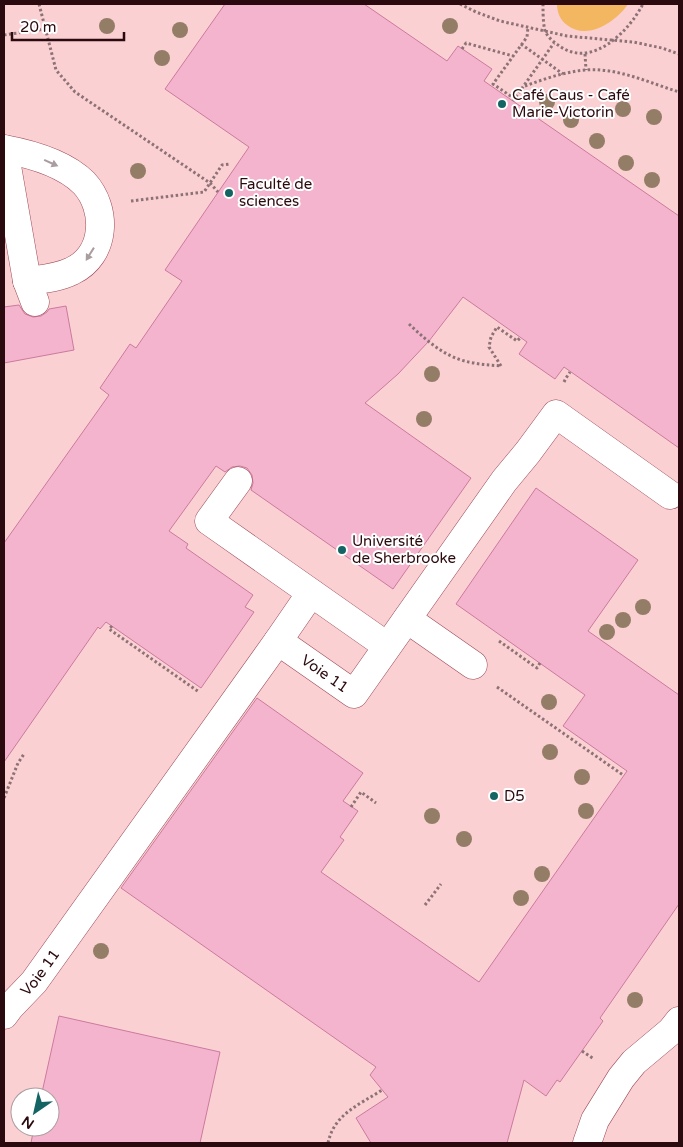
<svg xmlns="http://www.w3.org/2000/svg" width="683" height="1147" font-family="'Varela Round',sans-serif">
	<rect width="100%" height="100%" fill="#f3dfe0"/>
	<path fill="#fad0d3" fill-rule="evenodd" d="M 4,4 L 679,4 L 679,1143 L 4,1143 ZM 20,1097 L 50,1097 L 50,1127 L 20,1127 Z"/>
	<path fill="#f3b661" d="M 557,4 L 628,4 C 616,22 587,41 567,25 C 560,20 557,12 557,4 Z"/>
	<path fill="#f5b4ce" stroke="#cb7a9d" d="M 225,4 L 364,4 L 447,61 L 458,46 L 492,69 L 484,81 L 679,216 L 679,448 L 564,367 L 555,379 L 519,354 L 527,342 L 463,297 L 429,341 L 398,374 L 365,403 L 471,478 L 393,589 L 251,490 L 253,483 L 252,475 L 247,468 L 240,466 L 232,467 L 225,472 L 216,466 L 169,531 L 188,544 L 186,548 L 253,595 L 245,607 L 254,612 L 201,688 L 106,622 L 100,629 L 98,627 L 4,762 L 4,543 L 109,395 L 100,388 L 130,344 L 136,348 L 182,281 L 165,270 L 249,147 L 165,89 Z
		M 19,305 L 25,314 L 33,317 L 41,316 L 47,312 L 49,309 L 66,306 L 74,350 L 4,363 L 4,307 Z
		M 536,488 L 638,560 L 588,631 L 679,695 L 679,904 L 600,1018 L 603,1021 L 560,1082 L 557,1080 L 546,1096 L 524,1080 L 507,1143 L 371,1143 L 356,1118 L 388,1097 L 370,1075 L 376,1067 L 121,888 L 257,698 L 363,773 L 343,801 L 358,811 L 340,837 L 344,840 L 321,872 L 479,982 L 627,771 L 563,726 L 585,695 L 456,604 Z
		M 59,1016 L 220,1052 L 200,1143 L 31,1143 L 34,1127 L 50,1127 L 50,1097 L 41,1097 Z"/>
	<g fill="none" stroke-linecap="round" stroke-linejoin="round">
		<defs>
			<g id="minor">
				<path d="M 4,149 C 31,154 64,163 84,183 C 108,209 106,255 72,271 C 58,278 42,279 27,281"/>
				<path d="M 4,149 L 27,281 L 35,302"/>
				<path d="M 238,481 L 209,521 L 387,646"/>
				<path d="M 407,619 L 473,665"/>
				<path d="M 278,641 L 311,593"/>
				<path id="s1" d="M 4,1015 L 10,1007 L 34,982 L 278,641 L 354,694 L 504,481 L 528,452 L 556,414 L 670,495"/>
				<path d="M 587,1143 L 595,1120 L 621,1078 L 634,1062 L 671,1031 L 679,1021"/>
			</g>
		</defs>
		<use href="#minor" stroke="#9b4a55" stroke-width="29"/>
		<path stroke="#8d7275" stroke-width="3" stroke-dasharray="2.5 2.5" stroke-linecap="butt" d="M 39,4 L 56,70 L 75,92 L 210,183 L 218,192
			M 460,4 L 476,12 L 500,21 L 567,36 L 633,42 L 662,48 L 679,54
			M 543,4 C 543,12 543,23 545,31 C 548,38 555,43 561,47 C 593,68 629,31 643,4
			M 4,35 L 45,29
			M 521,44 L 563,74
			M 462,49 L 466,43 L 513,56
			M 585,54 L 586,70
			M 525,86 C 544,79 564,72 585,70 C 616,67 650,83 679,92
			M 515,99 L 493,84 L 527,37 L 528,27
			M 513,101 L 554,43
			M 131,201 L 204,192 L 222,165 L 230,164
			M 409,324 C 428,342 447,359 474,363 C 483,365 492,365 501,366
			M 501,366 L 489,347 L 491,337 L 497,327 L 517,341 L 521,337
			M 564,382 L 566,378 L 570,372
			M 112,626 L 109,629 L 199,692
			M 499,641 L 537,668 L 540,663
			M 497,687 L 623,775
			M 4,798 L 18,763 L 24,754
			M 351,807 L 361,792 L 376,803
			M 425,905 L 441,884
			M 582,1051 L 594,1059
			M 328,1143 C 334,1114 359,1105 382,1090"/>
		<use href="#minor" stroke="#fff" stroke-width="28"/>
	</g>
	<g fill="#947d66">
		<circle cx="107" cy="26" r="8"/>
		<circle cx="450" cy="26" r="8"/>
		<circle cx="180" cy="30" r="8"/>
		<circle cx="162" cy="58" r="8"/>
		<circle cx="547" cy="102" r="8"/>
		<circle cx="623" cy="109" r="8"/>
		<circle cx="654" cy="117" r="8"/>
		<circle cx="571" cy="120" r="8"/>
		<circle cx="597" cy="141" r="8"/>
		<circle cx="626" cy="163" r="8"/>
		<circle cx="138" cy="171" r="8"/>
		<circle cx="652" cy="180" r="8"/>
		<circle cx="432" cy="374" r="8"/>
		<circle cx="424" cy="419" r="8"/>
		<circle cx="643" cy="607" r="8"/>
		<circle cx="623" cy="620" r="8"/>
		<circle cx="607" cy="632" r="8"/>
		<circle cx="549" cy="702" r="8"/>
		<circle cx="550" cy="752" r="8"/>
		<circle cx="582" cy="777" r="8"/>
		<circle cx="586" cy="811" r="8"/>
		<circle cx="432" cy="816" r="8"/>
		<circle cx="464" cy="839" r="8"/>
		<circle cx="542" cy="874" r="8"/>
		<circle cx="521" cy="898" r="8"/>
		<circle cx="101" cy="951" r="8"/>
		<circle cx="635" cy="1000" r="8"/>
	</g>
	<defs><path id="oneway-solid" d="M-6-.8H1V-3.2L6.5 0L1 3.2V.8H-6Z" transform="scale(1.25)"/></defs>
	<g fill="#aa9d9f">
		<use href="#oneway-solid" transform="translate(51 163) rotate(24)"/>
		<use href="#oneway-solid" transform="translate(90 254) rotate(122)"/>
	</g>
	<g fill="#146463" stroke="#fff" stroke-width="2">
		<circle cx="502" cy="104" r="5"/>
		<circle cx="229" cy="193" r="5"/>
		<circle cx="342" cy="550" r="5"/>
		<circle cx="494" cy="796" r="5"/>
	</g>
	<g text-anchor="middle" stroke-width="4" stroke-linejoin="round" paint-order="stroke">
		<g font-size="15" fill="#2b0a0f" stroke="#fff" text-anchor="start">
			<text x="512" y="100">Café Caus - Café<tspan x="512" dy="17">Marie-Victorin</tspan></text>
			<text x="239" y="189">Faculté de<tspan x="239" dy="17">sciences</tspan></text>
			<text x="352" y="546">Université<tspan x="352" dy="17">de Sherbrooke</tspan></text>
			<text x="504" y="801">D5</text>
		</g>
		<g font-size="15" fill="#2b0a0f" stroke="#fff">
			<text dy="5" stroke="none"><textPath href="#s1" startOffset="521">Voie 11</textPath></text>
			<text dy="5" stroke="none"><textPath href="#s1" startOffset="56">Voie 11</textPath></text>
		</g>
	</g>
	<rect width="683" height="1147" fill="none" stroke="#2b0a0f" stroke-width="10"/>
	<g transform="translate(35 1112) rotate(214)"><circle r="24" fill="#ffffff" stroke="#aa9d9f"/>
	<path d="M0-4L9 19L0 12L-9 19Z" fill="#146463"/>
	<text y="-8" font-size="14" font-weight="bold" text-anchor="middle" fill="#2b0a0f">N</text>
	</g>
	<path d="M12 32v8h112v-8" fill="none" stroke="#2b0a0f" stroke-width="2.5"/>
	<text x="20" y="32" font-size="15" fill="#2b0a0f" stroke="#ffffff" stroke-width="4" paint-order="stroke">20 m</text>
</svg>
